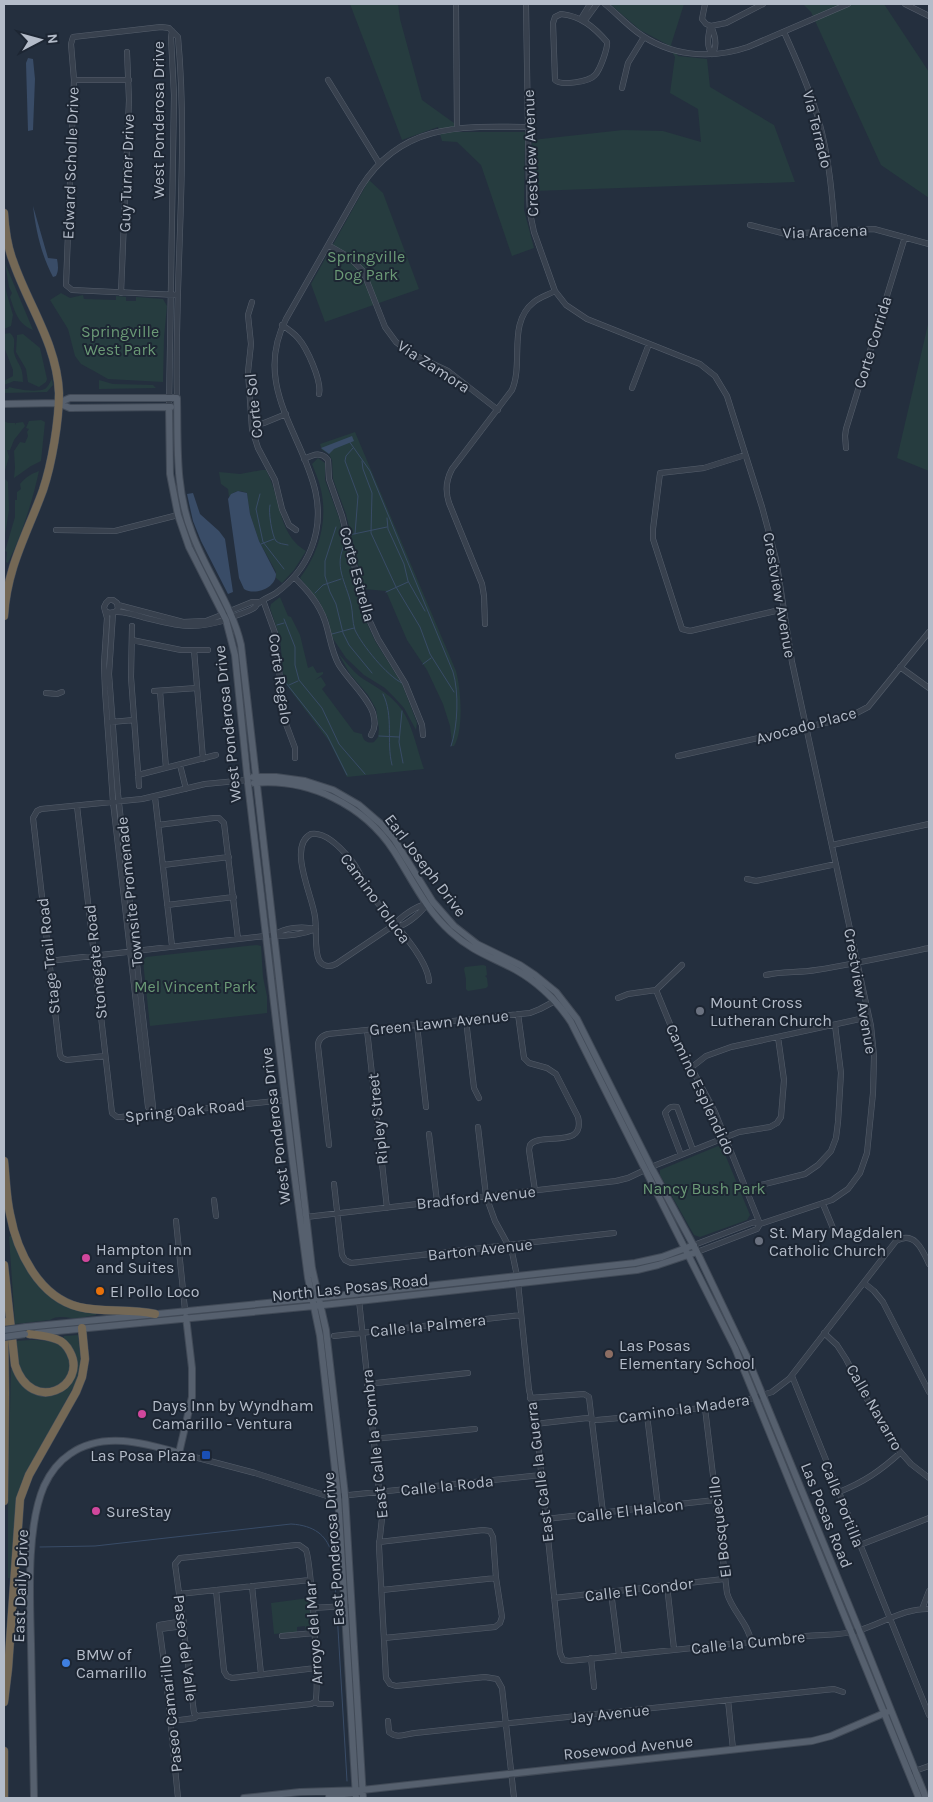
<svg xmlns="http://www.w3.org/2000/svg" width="933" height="1802" font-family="Karla,sans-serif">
	<rect width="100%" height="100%" fill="#242f3e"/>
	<path fill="#263c3f" d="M 350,4 L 398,4 L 400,19 L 422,100 L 454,123 L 454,132 L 525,132 L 524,210 L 534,248 L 512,256 L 481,165 L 457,142 L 442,141 L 438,127 L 402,140 Z
		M 610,4 L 684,4 L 671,45 L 678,56 L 707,59 L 710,87 L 774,125 L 795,182 L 533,191 L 532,140 L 623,130 L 663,131 L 701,142 L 698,109 L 670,93 L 675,57 L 668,45 L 640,30 Z
		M 803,4 L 884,4 L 929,72 L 929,198 L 881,165 L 811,12 Z
		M 369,180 L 383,193 L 419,289 L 325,322 L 311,284 Z
		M 5,263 L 33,330 C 18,324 15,312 10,297 L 12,293 L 9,287 Z
		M 4,272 L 6,291 L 13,315 L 11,326 L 4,329 Z
		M 61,293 L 70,298 L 83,295 L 84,299 L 116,300 L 116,296 L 126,297 L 126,301 L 136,301 L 136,297 L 163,299 L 167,306 L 164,337 L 163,382 L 108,379 L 94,371 L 81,364 L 75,356 L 68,329 L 50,300 Z
		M 929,320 L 929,471 L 897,458 Z
		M 10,333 C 17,339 13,345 14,353 C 18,366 23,365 23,382 L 14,381 L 4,385 L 4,381 L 13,376 L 13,370 L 4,347 L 4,334 Z
		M 23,334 L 40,348 L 47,379 L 46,382 L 39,387 L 28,382 L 26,369 L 16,352 L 17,335 Z
		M 52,379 L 53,385 L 47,392 L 4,393 L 4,389 L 8,389 L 9,387 C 17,389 35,393 45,389 C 48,387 50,382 52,379 Z
		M 99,380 L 113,384 L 153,385 L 156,388 L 99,389 Z
		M 41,420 L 45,422 L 41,461 L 31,466 L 14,478 L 15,468 L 14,451 L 20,442 L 25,443 L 28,436 L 27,432 L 29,429 L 26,428 L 29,421 Z
		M 4,421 L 8,423 L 15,423 L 15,425 L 16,423 L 23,422 L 25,426 L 14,440 L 10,450 L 7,450 L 9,457 L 5,470 Z
		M 355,432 L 456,671 C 461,689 464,730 454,746 L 451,746 L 452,743 L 450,726 L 443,704 L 427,670 L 407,640 L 386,591 L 364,589 L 346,514 L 333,479 L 332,460 L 329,454 L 322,450 L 320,444 Z
		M 318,458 L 325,463 L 325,480 L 339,518 L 362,613 L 375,641 L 402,684 L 417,723 L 416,730 L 404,708 L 394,697 L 385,688 L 364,675 L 346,658 L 332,637 L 328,619 L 319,601 L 300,578 C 319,553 328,521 321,490 C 319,480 315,472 312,464 Z
		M 262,470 L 266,470 C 281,497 277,534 306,551 L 294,570 L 282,583 L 276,578 L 276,572 L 259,541 L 250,514 L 247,493 C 240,490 233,491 229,497 L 228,489 L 221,484 L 219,472 L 240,474 Z
		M 39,471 C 32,503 22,534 8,563 L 6,562 L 7,552 L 5,551 L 15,517 L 15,500 L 17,500 L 17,492 L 21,489 L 20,484 C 26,477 31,474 39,471 Z
		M 4,478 L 8,482 L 9,510 L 4,541 Z
		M 280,597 L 288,616 L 291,617 L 300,635 L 308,668 L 313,666 L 317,673 L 323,672 L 323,674 L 315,680 L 321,677 L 326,685 L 322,689 L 354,732 L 362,734 C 363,741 368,744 374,742 L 378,737 L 379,729 L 376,709 L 368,695 L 350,674 L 338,653 C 345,661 351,669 359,676 C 376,688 389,692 402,710 C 413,726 417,750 424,769 L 347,777 L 329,741 L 284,682 L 280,638 L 270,608 L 271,604 Z
		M 257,945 L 261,946 L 263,977 L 267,996 L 267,1013 L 150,1026 L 143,961 L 146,957 Z
		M 483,965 L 486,966 L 487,975 L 485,976 L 487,978 L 488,986 L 486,988 L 468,991 L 466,989 L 466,979 L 464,969 L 465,967 Z
		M 718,1146 L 722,1147 L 750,1215 L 747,1220 L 700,1237 L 694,1235 L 660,1175 L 660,1170 Z
		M 12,1234 L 42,1289 L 96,1313 L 96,1315 C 88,1316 79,1319 71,1318 C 63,1317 57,1316 50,1320 L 15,1324 L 9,1237 Z
		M 78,1335 L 81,1362 L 76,1382 L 26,1475 L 20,1490 L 12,1579 L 8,1578 L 8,1498 L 11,1369 L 14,1368 L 20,1381 L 55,1394 L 66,1388 L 76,1362 L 73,1351 L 63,1339 L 64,1336 Z
		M 30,1340 C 38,1340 49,1340 56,1343 C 60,1344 63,1348 65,1350 C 88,1378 35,1410 20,1368 C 17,1360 17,1350 16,1341 Z
		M 309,1598 L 311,1631 L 306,1631 L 305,1626 L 297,1627 L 297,1632 L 274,1634 L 271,1603 Z"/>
	<path fill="#394c67" d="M 28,58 L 33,59 L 35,79 L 33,130 L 28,131 L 26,63 Z
		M 33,206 L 48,258 L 57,259 C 58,265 59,270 56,276 L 53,277 C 41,254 36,231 33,206 Z
		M 352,436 L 354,441 L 334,449 L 329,454 L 321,448 Z
		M 238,491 L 247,493 L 250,514 L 259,541 L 276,574 C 276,588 255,596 244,589 L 239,578 L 228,499 L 231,494 Z
		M 193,493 L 200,514 L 219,531 L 225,539 L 233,592 L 228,594 L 201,541 L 193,521 L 187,494 Z"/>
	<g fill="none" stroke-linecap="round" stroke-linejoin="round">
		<path stroke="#394c67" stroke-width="1" d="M 349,441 L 370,471 L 453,672 C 459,692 458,726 451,746
			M 353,448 L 346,456 L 345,461 L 358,496 L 355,534
			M 362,461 L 363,469 L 372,493 L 371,533 L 396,587 L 420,627 L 430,654 L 454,692
			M 260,494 L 256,509 L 263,542 L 284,569
			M 270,505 C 268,511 272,536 276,541 C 279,544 284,544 288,545
			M 387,518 L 388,529 L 404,564 L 408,581 L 425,611
			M 336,527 L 325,561 L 325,576 L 330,592 L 336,604 L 343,633 L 349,645 L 372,673
			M 349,535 L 387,527
			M 261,544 L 274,539
			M 345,544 C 333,566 346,582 351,604 C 353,612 352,622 355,630 C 362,645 387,676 402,683
			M 386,592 L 408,582
			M 315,593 L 323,585 L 341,579
			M 284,619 L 295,647 L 295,665 L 299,680 L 322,708 L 339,744 L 365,774
			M 277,625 L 284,623
			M 332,634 L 354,628
			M 423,664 L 431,658
			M 286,683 L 327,735 L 347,775
			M 289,685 L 298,681
			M 383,694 C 394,716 386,741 392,765
			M 402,711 L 399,742 L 403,763
			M 379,736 L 399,737
			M 40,1547 L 95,1546 L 291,1524 C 339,1527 334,1565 336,1602
			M 337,1612 L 347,1781"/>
		<defs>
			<path id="minor" d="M 456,4 L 457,128
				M 526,4 L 529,192 L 530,213 L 534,232 L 555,291 L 566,305 L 587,319 L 700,364 L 715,376 L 727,396 L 762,507 L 776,559 L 792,662 L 871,1026 L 874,1056 L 873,1093 L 867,1153 L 860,1173 L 848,1189 L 832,1200 L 760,1224 L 754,1222 L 694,1245
				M 605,4 C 616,13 625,23 637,32 C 669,56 710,60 748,47 L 848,4
				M 705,4 L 702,19 L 706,24 L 711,26 C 715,35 718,46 712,54
				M 905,4 L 929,16
				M 561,14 C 581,16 594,27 607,42 C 608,48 600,70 595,75 C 589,82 561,86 555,80 L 553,23 L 555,17 Z
				M 583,19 L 586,19 L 597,4
				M 583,19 L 582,17 L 590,4
				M 711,26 L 726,23 L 763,4
				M 710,27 C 708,37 706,46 712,54
				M 784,32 C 797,61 810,90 819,121 C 829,157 832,194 835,231
				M 74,80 L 129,80
				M 328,80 L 379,163
				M 622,88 L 628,63 L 644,37
				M 750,225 L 786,234 L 874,229 L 929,244
				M 328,245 L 349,257 L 363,271 L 385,327 L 396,342 L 412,354 L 448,371 L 498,410
				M 121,293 L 129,100 L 127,52
				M 252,302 L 248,315 L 251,344 L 248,372 L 252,429 L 258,448 L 275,480 L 282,509 L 289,525 L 296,530
				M 282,325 C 288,329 294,333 298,338 C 307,348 322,381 319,394
				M 632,388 L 649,344
				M 177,398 C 174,277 189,157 178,37 L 169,28 L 161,27 L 73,37 L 71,44 L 74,80 L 66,285 L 72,290 L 178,295
				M 169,407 L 174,95 L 171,38 L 172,31
				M 252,425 L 264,423 L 286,414
				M 846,448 L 845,436 L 846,429 L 905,237
				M 745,455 L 704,468 L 660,473 L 653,529 L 653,539 L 682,629 L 690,631 L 784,609
				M 304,459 C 313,455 321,451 328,460 L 329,479 L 342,516 L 366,613 L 378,639 L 405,683 L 422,725 L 423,735
				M 56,530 L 115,531 L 178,515
				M 294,577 C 307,590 319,603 325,621 C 330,636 331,651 339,665 C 349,681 367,696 373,713 C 375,721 376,727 371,735
				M 263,600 L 275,633 L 283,706 L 286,724 L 295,748 L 295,758
				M 118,605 L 183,622 L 206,621 L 224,614
				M 105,611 L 109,613 L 115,612 L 118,609 L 117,603 L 113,600 L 109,600 L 106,603 L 104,607 L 107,618 L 104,664 L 105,690 L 113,802 L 148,1107 L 152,1114
				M 230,611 L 252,602 L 259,602
				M 115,612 C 125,611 136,615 146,618 C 178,626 193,630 226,620
				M 113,613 L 109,674 L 118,794 L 153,1107 L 152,1114
				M 233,617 C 239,614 248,612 254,608 C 259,604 253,607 259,603 C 263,599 270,597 276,593 C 291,582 304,567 311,549 C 345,465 241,407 286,319 L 361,187 C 401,123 461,126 528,127
				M 485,624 L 484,596 L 482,584 L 449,503 C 445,491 446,480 452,469 L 512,390 C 524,362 507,323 534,302 C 540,297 548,295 555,291
				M 132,626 L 131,677 L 139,786
				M 132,640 L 181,650 L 208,650
				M 194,650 L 203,759
				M 900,667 L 929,688
				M 154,691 L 197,688
				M 160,691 L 166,768
				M 46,693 L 57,694 L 62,692
				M 111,722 L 134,720
				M 678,756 L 834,721 L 849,717 L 868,707 L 929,632
				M 180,765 L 186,789
				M 138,775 L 216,755
				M 155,797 L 172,946
				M 77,806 L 112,1113 L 117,1117 L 121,1117 L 285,1100
				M 158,825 L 214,818 L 219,818 L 224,823 L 238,939
				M 832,845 L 929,824
				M 163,865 L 229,857
				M 747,879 L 756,881 L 836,864
				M 426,904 C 424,911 407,924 400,926 C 396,927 393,927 388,929 L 336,964 C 330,967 323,967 319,960 C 314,950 317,929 315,917 C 313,897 287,846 311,834 C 326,831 342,849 351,860 C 360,869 362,883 370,893 C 386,916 427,955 429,981
				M 167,905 L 234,897
				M 395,925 C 399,917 417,906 426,904
				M 274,935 C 285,927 303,926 315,929
				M 49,961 L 274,935 C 287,937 304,934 316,929
				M 766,975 C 783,971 799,973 816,970 C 854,964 891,956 929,948
				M 656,990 L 682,965
				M 618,998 L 628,994 L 656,990 L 677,1041 L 715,1112 L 760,1224
				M 518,1014 L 524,1058 L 529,1063 L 547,1068 L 556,1074 L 578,1117 C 586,1150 541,1131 530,1145 L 529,1150 L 535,1191
				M 466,1020 L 474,1088 L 479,1098
				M 417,1025 L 426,1107
				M 367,1030 L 387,1208
				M 105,1056 L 67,1060 L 62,1058 L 60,1055 L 33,818 L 37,811 L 41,809 L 142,799 L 205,784 L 247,780
				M 692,1067 L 706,1056 L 731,1047 L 869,1017
				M 478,1127 L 486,1196 L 495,1221 L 512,1252 L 517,1276
				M 429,1134 L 437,1202
				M 329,1145 L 318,1046 C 318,1040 321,1036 328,1034 L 530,1013 L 540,1009 L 555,1001
				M 681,1155 L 665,1113 C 669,1107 671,1106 677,1107 L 693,1150
				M 651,1167 L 739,1132 L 770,1127 L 777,1123 L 781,1117 L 784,1080 L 778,1037
				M 334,1184 L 342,1255 L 345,1260 L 351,1263 L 614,1233
				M 747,1191 L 761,1185 L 805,1174 L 818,1165 L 831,1151 L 836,1138 L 838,1122 L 841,1073 L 835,1025
				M 214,1200 L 216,1216
				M 823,1204 L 835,1233
				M 306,1217 L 616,1181 L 628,1178 L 645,1170
				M 176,1221 L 185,1310
				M 697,1252 L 757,1229 L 760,1224
				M 518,1283 L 529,1390 L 535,1414 L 560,1653 L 563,1660 L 569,1661 L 806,1636 C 825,1634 841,1636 860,1630 C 883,1623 905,1608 929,1609
				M 864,1283 L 874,1291 L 883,1302 L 929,1392
				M 359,1300 L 382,1518 L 379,1546 L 386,1678 L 390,1684 L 396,1686 L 485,1677 L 497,1679 L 502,1688 L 514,1798
				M 824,1333 L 837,1345 L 846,1359 L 876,1416 L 896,1447 L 911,1464 L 929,1478
				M 334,1336 L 521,1315
				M 792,1376 L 929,1715
				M 367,1384 L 468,1373
				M 530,1398 L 584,1394 L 589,1397 L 603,1513
				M 705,1408 L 727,1593 C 732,1611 748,1623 751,1641
				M 647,1415 L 658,1506
				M 535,1424 L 587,1418 L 597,1420 L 619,1418 L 734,1404 L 772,1392 L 789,1379 L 896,1241 C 915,1230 923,1251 929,1264
				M 373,1439 L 475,1429
				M 179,1453 L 255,1473 L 330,1497 L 541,1475
				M 839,1492 C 864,1482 880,1471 900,1453
				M 546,1519 L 715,1500
				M 379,1542 L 483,1530 L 490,1531 L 493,1537 L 496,1578 L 502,1617 L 500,1623 L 495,1627 L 384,1638
				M 860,1545 L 929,1518
				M 667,1585 L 674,1649
				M 252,1586 L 261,1674
				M 216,1590 L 224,1671 L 227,1676 L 232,1678 L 316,1668
				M 382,1590 L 496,1578
				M 611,1592 L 619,1655
				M 179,1594 L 310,1580
				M 554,1598 L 724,1579
				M 312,1608 L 347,1606
				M 922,1609 L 929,1591
				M 160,1629 L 184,1626
				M 282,1636 L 314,1633
				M 591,1658 L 594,1687
				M 728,1700 L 733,1749
				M 315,1702 L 319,1704 L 331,1704
				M 197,1716 L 194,1713 C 188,1663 182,1614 175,1564 L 180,1558 L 190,1557 L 296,1545 L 299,1545 L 306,1550 C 311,1563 320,1693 315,1702
				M 180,1720 L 195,1718 L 197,1716 L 311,1704 L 315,1702
				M 388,1721 L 389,1732 C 397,1739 405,1734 415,1733 L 834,1689 L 843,1692
				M 912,1772 L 929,1766
				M 178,1798 L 166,1677 L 159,1625 L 184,1621"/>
			<path id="major" d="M 58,403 L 70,398 L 177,398 C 178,444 175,490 192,533 C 206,572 232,605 241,645 L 312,1268 L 326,1330 L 345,1495 L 363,1798
				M 4,404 L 58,403 L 70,408 L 171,407
				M 169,407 L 170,474 L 178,515 L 189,547 L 226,620 L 235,655 L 248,784 L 292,1156 L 308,1278 L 320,1336 L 338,1496 L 356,1798
				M 253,777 L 276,777 L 305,781 L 333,790 L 359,805 L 381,824 L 394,839 L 433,902 L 454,926 L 477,944 L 520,965 L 535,975 L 556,992 L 577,1019 L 651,1167 L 697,1252 L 747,1357 L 859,1630 L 926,1798
				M 254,783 C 309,778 364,805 394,851 C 412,879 426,910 451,932 C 473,952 492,957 516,970 C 539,983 557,1001 571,1022 L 735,1348 L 919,1798
				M 26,1327 L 318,1298 L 635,1263 L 662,1257 L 694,1245
				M 37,1333 L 314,1306 L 637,1270 L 658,1265 L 697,1252
				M 329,1796 L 359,1792
				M 34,1798 C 33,1747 32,1695 31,1643 C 30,1598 26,1528 44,1486 C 50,1473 58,1462 70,1454 C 103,1431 144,1443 179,1453 L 192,1397 L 192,1368 L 186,1317
				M 244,1798 L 300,1792 L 362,1790 L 812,1741 L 831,1736 L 887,1712"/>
			<path id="highway" d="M 4,213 C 5,229 7,246 13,261 C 28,305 57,344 59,393 C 59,421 52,463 43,490 C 27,534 7,567 4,616
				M 4,1161 C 6,1179 6,1196 10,1214 C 17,1252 39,1297 79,1307 C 104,1313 130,1308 155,1314
				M 4,1265 L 15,1365 C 32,1416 88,1386 70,1352 C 67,1346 62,1341 56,1339 C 48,1336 37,1335 29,1334
				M 4,1322 L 5,1393 L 4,1501
				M 4,1702 L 8,1669 L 20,1499 L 29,1475 L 76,1392 L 82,1377 L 85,1359 L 82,1328
				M 4,1751 L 4,1798"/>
		</defs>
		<use href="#minor" stroke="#565f6c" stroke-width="6"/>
		<use href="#major" stroke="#414a57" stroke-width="8"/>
		<use href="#highway" stroke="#434c59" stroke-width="9"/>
		<use href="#minor" stroke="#38414e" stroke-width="5"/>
		<use href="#major" stroke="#56606e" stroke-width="6"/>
		<use href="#highway" stroke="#746855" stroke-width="8"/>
		<defs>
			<path id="major-bridge" d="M 4,1330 L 26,1327
				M 4,1337 L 25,1334"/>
		</defs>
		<use href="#major-bridge" stroke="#414a57" stroke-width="8" stroke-linecap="butt"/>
		<use href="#major-bridge" stroke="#56606e" stroke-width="6"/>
	</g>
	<g fill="#6b7280" stroke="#1d2633" stroke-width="2">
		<circle cx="700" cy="1011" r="5"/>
		<circle cx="759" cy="1241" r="5"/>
	</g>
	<g fill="#d1479c" stroke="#1d2633" stroke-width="2">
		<circle cx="86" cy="1258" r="5"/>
		<circle cx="142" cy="1414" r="5"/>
		<circle cx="96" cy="1511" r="5"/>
	</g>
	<circle fill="#e8710a" stroke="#1d2633" stroke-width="2" cx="100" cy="1291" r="5"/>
	<circle fill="#8d6e63" stroke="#1d2633" stroke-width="2" cx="609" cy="1354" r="5"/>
	<rect fill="#1a4fb4" stroke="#1d2633" stroke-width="2" x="201" y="1450" width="10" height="10" rx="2.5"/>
	<circle fill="#3f7fe0" stroke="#1d2633" stroke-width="2" cx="66" cy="1663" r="5"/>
	<g text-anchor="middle" stroke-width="4" stroke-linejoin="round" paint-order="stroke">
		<g font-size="16" fill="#b4bcc9" stroke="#1d2633">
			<text transform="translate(158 120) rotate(-90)" y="6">West Ponderosa Drive</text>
			<text transform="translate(818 129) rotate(76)" y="6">Via Terrado</text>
			<text transform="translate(530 153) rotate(-92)" y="6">Crestview Avenue</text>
			<text transform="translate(70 163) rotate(-88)" y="6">Edward Scholle Drive</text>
			<text transform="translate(126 173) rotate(-88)" y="6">Guy Turner Drive</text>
			<text transform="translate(825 231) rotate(-2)" y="6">Via Aracena</text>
			<text transform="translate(872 342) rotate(-73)" y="6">Corte Corrida</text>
			<text transform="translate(434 366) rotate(33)" y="6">Via Zamora</text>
			<text transform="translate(253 406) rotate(-96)" y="6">Corte Sol</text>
			<text transform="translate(358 574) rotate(75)" y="6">Corte Estrella</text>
			<text transform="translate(780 595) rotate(80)" y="6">Crestview Avenue</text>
			<text transform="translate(281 679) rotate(82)" y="6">Corte Regalo</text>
			<text transform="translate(227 724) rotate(-96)" y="6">West Ponderosa Drive</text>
			<text transform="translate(806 725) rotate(-15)" y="6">Avocado Place</text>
			<text transform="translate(426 865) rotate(53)" y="6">Earl Joseph Drive</text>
			<text transform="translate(129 892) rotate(-96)" y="6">Townsite Promenade</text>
			<text transform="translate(376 898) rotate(54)" y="6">Camino Toluca</text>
			<text transform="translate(48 956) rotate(-96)" y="6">Stage Trail Road</text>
			<text transform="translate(95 962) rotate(-96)" y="6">Stonegate Road</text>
			<text transform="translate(861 991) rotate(80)" y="6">Crestview Avenue</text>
			<text transform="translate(439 1022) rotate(-6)" y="6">Green Lawn Avenue</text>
			<text transform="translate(701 1089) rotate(65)" y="6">Camino Esplendido</text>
			<text transform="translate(185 1110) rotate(-6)" y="6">Spring Oak Road</text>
			<text transform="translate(377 1119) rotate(-96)" y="6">Ripley Street</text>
			<text transform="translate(275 1126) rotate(-97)" y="6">West Ponderosa Drive</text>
			<text transform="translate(476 1197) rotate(-6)" y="6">Bradford Avenue</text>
			<text transform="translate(480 1249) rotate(-6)" y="6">Barton Avenue</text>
			<text transform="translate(350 1287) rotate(-6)" y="6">North Las Posas Road</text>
			<text transform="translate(428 1325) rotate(-6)" y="6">Calle la Palmera</text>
			<text transform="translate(875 1407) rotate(60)" y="6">Calle Navarro</text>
			<text transform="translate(684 1408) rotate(-8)" y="6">Camino la Madera</text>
			<text transform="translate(374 1444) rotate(-96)" y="6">East Calle la Sombra</text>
			<text transform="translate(539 1472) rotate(-97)" y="6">East Calle la Guerra</text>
			<text transform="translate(447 1485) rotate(-6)" y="6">Calle la Roda</text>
			<text transform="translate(843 1504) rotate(68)" y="6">Calle Portilla</text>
			<text transform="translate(630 1510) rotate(-7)" y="6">Calle El Halcon</text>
			<text transform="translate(827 1515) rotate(68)" y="6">Las Posas Road</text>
			<text transform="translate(719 1527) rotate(-97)" y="6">El Bosquecillo</text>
			<text transform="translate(333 1549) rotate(-94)" y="6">East Ponderosa Drive</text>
			<text transform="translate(20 1586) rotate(-88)" y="6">East Daily Drive</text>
			<text transform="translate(639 1589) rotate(-7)" y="6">Calle El Condor</text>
			<text transform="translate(313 1633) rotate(-94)" y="6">Arroyo del Mar</text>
			<text transform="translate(748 1642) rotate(-6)" y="6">Calle la Cumbre</text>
			<text transform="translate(186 1648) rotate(83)" y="6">Paseo del Valle</text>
			<text transform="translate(610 1713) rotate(-6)" y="6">Jay Avenue</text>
			<text transform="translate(170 1714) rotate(-96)" y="6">Paseo Camarillo</text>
			<text transform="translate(628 1747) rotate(-6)" y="6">Rosewood Avenue</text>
		</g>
		<g font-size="16" fill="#6b9a76" stroke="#1d2633">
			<text x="366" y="262">Springville<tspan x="366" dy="18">Dog Park</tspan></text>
			<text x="120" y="337">Springville<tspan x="120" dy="18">West Park</tspan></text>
			<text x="195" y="992">Mel Vincent Park</text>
			<text x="704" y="1194">Nancy Bush Park</text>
		</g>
		<g font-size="16" fill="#b4bcc9" stroke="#1d2633" text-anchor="start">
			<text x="710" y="1008">Mount Cross<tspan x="710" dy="18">Lutheran Church</tspan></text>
			<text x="769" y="1238">St. Mary Magdalen<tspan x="769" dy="18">Catholic Church</tspan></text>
			<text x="96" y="1255">Hampton Inn<tspan x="96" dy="18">and Suites</tspan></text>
			<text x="110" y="1297">El Pollo Loco</text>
			<text x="619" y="1351">Las Posas<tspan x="619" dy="18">Elementary School</tspan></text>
			<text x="152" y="1411">Days Inn by Wyndham<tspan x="152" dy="18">Camarillo - Ventura</tspan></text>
			<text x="196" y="1461" text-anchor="end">Las Posa Plaza</text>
			<text x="106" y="1517">SureStay</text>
			<text x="76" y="1660">BMW of<tspan x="76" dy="18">Camarillo</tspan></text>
		</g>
	</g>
	<rect width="933" height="1802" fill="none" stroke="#b4bcc9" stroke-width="10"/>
	<g transform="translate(40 40) rotate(84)" stroke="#1d2633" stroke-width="4" paint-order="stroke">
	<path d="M0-4L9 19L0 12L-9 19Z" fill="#b4bcc9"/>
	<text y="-8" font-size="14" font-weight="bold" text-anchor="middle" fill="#b4bcc9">N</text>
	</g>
</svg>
